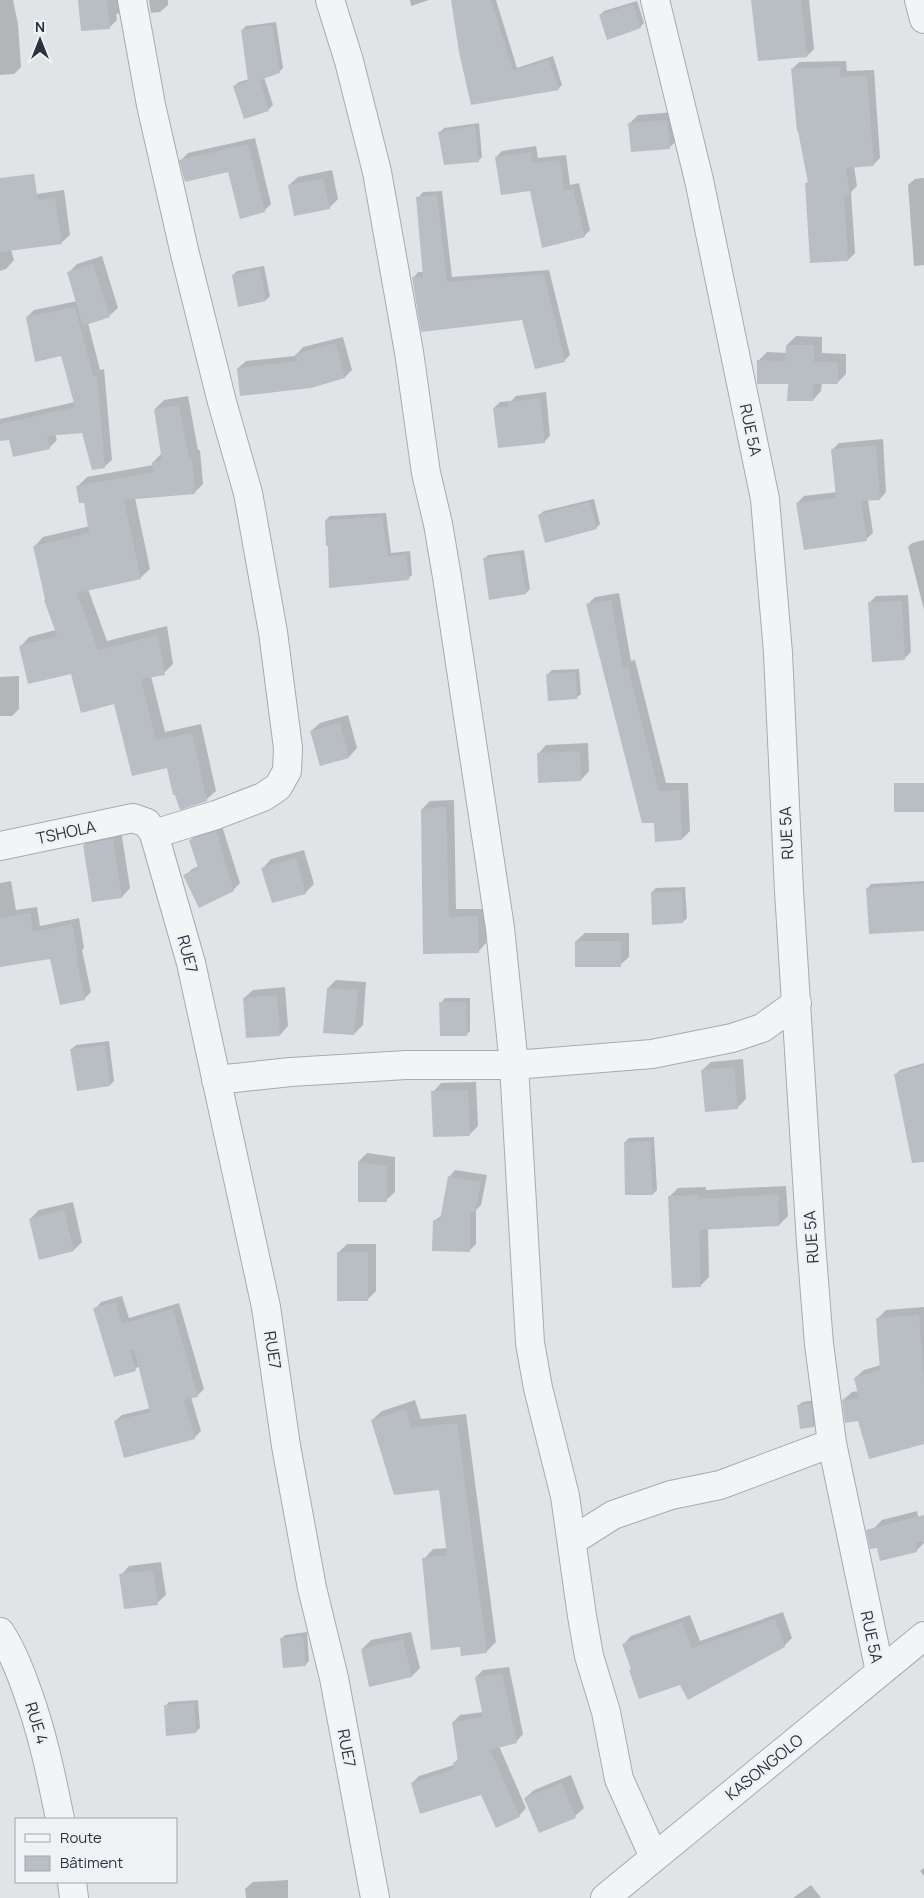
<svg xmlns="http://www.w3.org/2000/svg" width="924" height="1898" font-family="Manrope,sans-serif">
	<rect width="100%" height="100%" fill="#e0e4e7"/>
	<path fill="#0003" d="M 0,0 L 13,0 L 18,24 L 21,67 L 14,74 L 0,75 Z
		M 80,0 L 125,0 L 126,7 L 116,15 L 117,20 L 109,28 Z
		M 149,0 L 168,0 L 168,5 L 160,12 L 151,13 Z
		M 410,0 L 429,0 L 411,6 Z
		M 453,0 L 496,0 L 517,68 L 553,56 L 562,85 L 558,89 L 460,52 Z
		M 753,0 L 809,0 L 814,49 L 807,56 L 759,59 Z
		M 637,1 L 644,23 L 640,27 L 600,15 L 604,11 Z
		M 276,22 L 283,68 L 279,72 L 264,77 L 273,105 L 269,109 L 244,117 L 234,86 L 239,82 L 249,79 L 242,30 L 246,26 Z
		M 846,61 L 847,71 L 874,70 L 880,158 L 873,165 L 854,166 L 857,186 L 851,192 L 855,253 L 848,260 L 806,184 L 809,180 L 792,69 L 799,62 Z
		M 675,112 L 678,139 L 669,148 L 630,123 L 638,115 Z
		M 479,123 L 482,157 L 478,161 L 440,132 L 444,128 Z
		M 255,138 L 271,204 L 264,211 L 229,171 L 181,160 L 188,153 Z
		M 536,146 L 538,158 L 566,155 L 570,185 L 579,183 L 590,230 L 584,236 L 496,157 L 502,151 Z
		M 332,170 L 338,199 L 329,208 L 289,185 L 298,177 Z
		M 924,178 L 924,265 L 914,266 L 908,185 L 915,179 Z
		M 64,190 L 70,235 L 61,243 L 11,250 L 14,260 L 6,269 L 0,271 L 0,222 L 29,195 Z
		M 442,191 L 452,277 L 549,270 L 570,355 L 565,360 L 535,367 L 523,318 L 413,278 L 418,272 L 424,272 L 418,198 L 423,192 Z
		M 102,256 L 118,308 L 109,316 L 88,323 L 100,370 L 104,369 L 112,460 L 104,467 L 83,432 L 55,434 L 57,440 L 49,448 L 10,439 L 0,440 L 0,419 L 75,402 L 62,355 L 27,317 L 34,310 L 77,301 L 68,273 L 77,264 Z
		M 264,266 L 270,296 L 266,300 L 233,275 L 237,271 Z
		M 796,336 L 822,337 L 822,353 L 846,354 L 846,374 L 837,383 L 822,383 L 821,391 L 813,400 L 758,361 L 767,352 L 787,353 L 787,345 Z
		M 343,337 L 352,370 L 345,377 L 238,368 L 246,361 L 295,356 L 303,347 Z
		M 546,392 L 550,436 L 544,442 L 494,408 L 500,402 L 511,401 L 516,396 Z
		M 188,396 L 198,450 L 200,450 L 203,484 L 194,493 L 135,498 L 150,569 L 140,578 L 88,589 L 107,641 L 167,626 L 173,664 L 164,673 L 151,676 L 165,732 L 201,724 L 216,791 L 206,800 L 168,766 L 115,703 L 72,672 L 20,647 L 29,637 L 56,630 L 34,547 L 43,537 L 90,526 L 85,502 L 78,486 L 87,477 L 153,465 L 153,462 L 162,453 L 155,409 L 164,400 Z
		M 883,439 L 886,492 L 880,499 L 868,500 L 873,533 L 866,539 L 797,503 L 804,496 L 837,492 L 832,450 L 839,443 Z
		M 594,499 L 600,524 L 596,528 L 539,515 L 544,511 Z
		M 386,513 L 391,553 L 410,551 L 412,575 L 408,579 L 329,544 L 326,520 L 330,516 Z
		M 924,540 L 924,610 L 908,547 L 912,543 Z
		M 524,550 L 530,589 L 526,593 L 490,598 L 484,559 L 488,555 Z
		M 619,593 L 631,661 L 635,660 L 666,783 L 688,783 L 690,831 L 682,839 L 655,822 L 587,605 L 595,597 Z
		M 908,595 L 911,652 L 905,658 L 869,603 L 876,596 Z
		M 579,669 L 581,694 L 576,698 L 547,675 L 552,670 Z
		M 19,676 L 19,709 L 12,716 L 0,716 L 0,677 Z
		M 348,715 L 357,748 L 349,757 L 320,764 L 311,731 L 320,723 Z
		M 588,743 L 589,771 L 581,780 L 538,754 L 546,745 Z
		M 454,800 L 456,909 L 486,909 L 486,943 L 478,952 L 424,952 L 422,809 L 430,801 Z
		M 222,826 L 240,883 L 233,890 L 185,876 L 192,869 L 199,866 L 191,840 L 197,833 Z
		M 121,830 L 130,888 L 122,897 L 84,845 L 93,836 Z
		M 304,850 L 314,884 L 305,893 L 263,868 L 271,859 Z
		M 11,881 L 16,910 L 37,907 L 40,926 L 79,918 L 84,948 L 82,950 L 91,992 L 84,999 L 51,958 L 0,966 L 0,883 Z
		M 924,881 L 924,930 L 867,889 L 871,884 Z
		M 685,887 L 687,918 L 683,922 L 652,892 L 656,888 Z
		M 585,933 L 629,933 L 629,957 L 620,965 L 576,941 Z
		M 336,980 L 366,982 L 363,1025 L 354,1034 L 328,988 Z
		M 285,987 L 288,1026 L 280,1035 L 244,998 L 253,990 Z
		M 445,998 L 470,998 L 470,1031 L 466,1035 L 441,1003 Z
		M 109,1041 L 114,1081 L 110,1085 L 72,1049 L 76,1045 Z
		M 743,1059 L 746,1099 L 737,1108 L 702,1070 L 711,1062 Z
		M 924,1063 L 924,1124 L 896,1074 L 900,1070 Z
		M 476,1082 L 478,1126 L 469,1135 L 433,1092 L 441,1083 Z
		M 654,1137 L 657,1190 L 653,1194 L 625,1142 L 629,1138 Z
		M 367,1153 L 395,1157 L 395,1192 L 386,1200 L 359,1161 Z
		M 455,1170 L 487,1175 L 481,1205 L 476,1210 L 476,1244 L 469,1251 L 434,1221 L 443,1214 L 449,1177 Z
		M 786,1186 L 788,1216 L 779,1225 L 708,1228 L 709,1277 L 700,1286 L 669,1197 L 678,1188 L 706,1187 L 706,1190 Z
		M 73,1202 L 82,1242 L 74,1250 L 30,1219 L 39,1210 Z
		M 347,1244 L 376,1244 L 376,1291 L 367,1300 L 339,1252 Z
		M 122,1296 L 129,1318 L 179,1303 L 204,1389 L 197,1396 L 191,1397 L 201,1431 L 194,1438 L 115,1421 L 122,1415 L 151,1408 L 140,1365 L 135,1369 L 95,1309 L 101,1302 Z
		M 924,1307 L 924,1443 L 859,1419 L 843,1400 L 852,1392 L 859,1391 L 855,1378 L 864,1370 L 881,1365 L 877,1319 L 886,1310 Z
		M 415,1400 L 421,1419 L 466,1414 L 496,1642 L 486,1652 L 461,1646 L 424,1559 L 433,1549 L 448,1548 L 440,1489 L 372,1420 L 382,1411 Z
		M 815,1400 L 818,1422 L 814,1426 L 798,1406 L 802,1402 Z
		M 917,1511 L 924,1543 L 916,1551 L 873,1529 L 882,1520 Z
		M 161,1562 L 166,1595 L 157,1603 L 121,1575 L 129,1566 Z
		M 783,1612 L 792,1638 L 784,1646 L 680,1684 L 632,1668 L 624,1644 L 631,1636 L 690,1615 L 700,1641 Z
		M 307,1632 L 309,1661 L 305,1665 L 281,1639 L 285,1635 Z
		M 411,1632 L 420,1668 L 412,1676 L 362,1649 L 371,1640 Z
		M 509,1667 L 523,1734 L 516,1742 L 499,1746 L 526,1808 L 519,1816 L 481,1794 L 412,1783 L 419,1776 L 454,1765 L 454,1763 L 458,1759 L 453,1722 L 460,1715 L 484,1712 L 476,1677 L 483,1670 Z
		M 198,1700 L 200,1728 L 196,1732 L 165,1706 L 169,1702 Z
		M 571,1775 L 584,1808 L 575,1816 L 525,1798 L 534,1790 Z
		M 924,1868 L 924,1876 L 920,1871 Z
		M 288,1880 L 288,1898 L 246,1898 L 245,1889 L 253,1882 Z
		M 811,1885 L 821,1898 L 793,1898 Z"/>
	<path fill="#b8bec4" d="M 78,0 L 107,0 L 110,29 L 81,31 Z
		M 451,0 L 491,0 L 513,71 L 549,60 L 559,90 L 471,105 L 459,52 Z
		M 751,0 L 801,0 L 807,57 L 758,61 Z
		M 633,4 L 641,28 L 607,40 L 599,15 Z
		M 272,25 L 280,73 L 260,80 L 269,111 L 244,119 L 233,86 L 248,81 L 241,30 Z
		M 840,67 L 840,77 L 867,76 L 874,166 L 846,168 L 850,195 L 844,196 L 848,261 L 810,263 L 805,183 L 808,183 L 798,131 L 797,131 L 791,68 Z
		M 667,120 L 670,149 L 631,152 L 628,123 Z
		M 475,126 L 479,162 L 444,165 L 438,132 Z
		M 248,144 L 265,212 L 240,219 L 228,172 L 185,182 L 179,160 Z
		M 531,152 L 532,163 L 560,160 L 564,190 L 573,189 L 585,237 L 542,248 L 530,191 L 501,195 L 495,157 Z
		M 34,174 L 38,200 L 55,198 L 62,244 L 0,252 L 0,178 Z
		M 323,178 L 330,209 L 294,216 L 288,185 Z
		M 437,195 L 447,282 L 544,274 L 565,362 L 535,369 L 522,320 L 421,332 L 412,277 L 423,277 L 416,197 Z
		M 93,264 L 110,317 L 83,326 L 67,272 Z
		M 260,269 L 266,301 L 238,307 L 232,275 Z
		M 75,307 L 93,376 L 97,376 L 105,468 L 92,470 L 82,433 L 47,436 L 50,449 L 13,457 L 9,440 L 0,441 L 0,424 L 75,407 L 61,356 L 35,362 L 26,317 Z
		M 336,343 L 345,378 L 311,388 L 240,396 L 237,368 L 297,361 L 295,354 Z
		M 786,345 L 814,345 L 814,362 L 838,362 L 838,384 L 813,384 L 813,401 L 787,401 L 788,384 L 757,384 L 757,360 L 785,361 Z
		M 540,398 L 545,443 L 498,448 L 493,408 L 509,406 L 508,402 Z
		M 179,405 L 189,459 L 192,459 L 195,494 L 124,500 L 141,579 L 77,593 L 98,650 L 158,635 L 165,675 L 141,679 L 156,740 L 192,733 L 207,801 L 180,810 L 175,795 L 173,795 L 167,768 L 132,776 L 114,704 L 81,713 L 71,674 L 28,684 L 19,646 L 57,636 L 44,600 L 45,599 L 33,546 L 89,533 L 84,503 L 79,503 L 76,486 L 153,472 L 152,462 L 162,461 L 154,409 Z
		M 876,445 L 880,500 L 861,501 L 867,541 L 804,550 L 796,503 L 836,498 L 831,449 Z
		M 590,502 L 597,529 L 545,543 L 538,515 Z
		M 382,517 L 388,556 L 406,554 L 409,580 L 329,588 L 328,546 L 326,546 L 325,520 Z
		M 520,554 L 526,594 L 489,600 L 483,558 Z
		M 611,600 L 623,669 L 628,667 L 659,791 L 680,790 L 682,840 L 655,842 L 654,823 L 642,823 L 586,604 Z
		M 902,601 L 905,660 L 872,662 L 868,602 Z
		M 576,672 L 577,699 L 548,701 L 546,674 Z
		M 340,723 L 349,758 L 320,766 L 310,731 Z
		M 580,751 L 581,781 L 538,783 L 537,753 Z
		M 894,783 L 924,783 L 924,812 L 894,812 Z
		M 446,807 L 449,917 L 478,916 L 479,953 L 423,954 L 421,809 Z
		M 216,831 L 234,891 L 199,908 L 183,875 L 198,868 L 189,840 Z
		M 113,838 L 122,898 L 92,902 L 83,845 Z
		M 296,858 L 306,894 L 272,903 L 261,868 Z
		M 924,884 L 924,931 L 869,934 L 866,888 Z
		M 682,891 L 683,923 L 652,925 L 651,892 Z
		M 30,913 L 33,932 L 72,924 L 78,956 L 76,957 L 85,1000 L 60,1005 L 50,959 L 0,967 L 0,918 Z
		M 575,941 L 621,941 L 621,967 L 575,967 Z
		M 327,988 L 358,990 L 354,1035 L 323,1033 Z
		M 277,995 L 280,1036 L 246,1038 L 243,998 Z
		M 439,1002 L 466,1002 L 467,1036 L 440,1036 Z
		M 105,1045 L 110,1086 L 77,1091 L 70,1049 Z
		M 924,1065 L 924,1162 L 912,1163 L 894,1074 Z
		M 734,1067 L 738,1109 L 705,1112 L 701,1070 Z
		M 468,1090 L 470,1136 L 433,1137 L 431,1091 Z
		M 650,1141 L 653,1195 L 625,1195 L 624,1142 Z
		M 358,1161 L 387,1166 L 387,1202 L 358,1202 Z
		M 448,1176 L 481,1182 L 475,1212 L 470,1212 L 470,1252 L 432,1251 L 433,1220 L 440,1220 Z
		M 778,1194 L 779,1226 L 699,1230 L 701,1287 L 672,1288 L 668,1196 L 698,1195 L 698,1199 Z
		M 64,1210 L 74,1251 L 39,1260 L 29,1219 Z
		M 337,1252 L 368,1252 L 368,1301 L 337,1301 Z
		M 116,1302 L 122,1324 L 173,1309 L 198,1397 L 184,1400 L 195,1439 L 124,1458 L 114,1421 L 150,1412 L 134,1349 L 130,1350 L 136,1371 L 114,1377 L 93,1308 Z
		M 919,1315 L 924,1380 L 924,1444 L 869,1459 L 858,1421 L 845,1423 L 842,1400 L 859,1398 L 854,1378 L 880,1370 L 876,1318 Z
		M 811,1404 L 814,1427 L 800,1429 L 797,1405 Z
		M 406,1409 L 411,1428 L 457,1423 L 487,1653 L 461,1656 L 460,1647 L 431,1650 L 422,1558 L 447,1555 L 439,1490 L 394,1495 L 371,1420 Z
		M 924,1515 L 924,1541 L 915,1543 L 917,1552 L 880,1561 L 877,1548 L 870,1549 L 866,1530 Z
		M 153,1570 L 158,1605 L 124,1609 L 119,1574 Z
		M 775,1619 L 785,1647 L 688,1700 L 680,1685 L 639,1699 L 629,1670 L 631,1669 L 622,1644 L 682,1622 L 692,1648 Z
		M 303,1636 L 306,1666 L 283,1668 L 280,1638 Z
		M 403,1639 L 412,1677 L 369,1687 L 361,1649 Z
		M 502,1674 L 517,1743 L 490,1750 L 520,1817 L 496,1828 L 481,1795 L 420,1814 L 411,1783 L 454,1769 L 453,1763 L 458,1761 L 452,1722 L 483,1717 L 475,1677 Z
		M 194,1703 L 196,1733 L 166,1736 L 164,1705 Z
		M 562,1783 L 576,1818 L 539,1833 L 524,1798 Z"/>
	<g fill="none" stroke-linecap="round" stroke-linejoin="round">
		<defs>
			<path id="street" d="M 132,0 L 151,105 L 185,254 L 222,402 L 248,493 L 273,632 L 288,748 L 287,771 L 278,787 L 263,797 L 216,815 L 154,834
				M 330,0 L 349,61 L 377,172 L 409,352 L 426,473 L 438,524 L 447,577 L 500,928 L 514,1065 L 530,1343 L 538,1388 L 565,1496 L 582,1616 L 589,1656 L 606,1712 L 619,1779 L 654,1857
				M 655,0 L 699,180 L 765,499 L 778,653 L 789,891 L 811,1243 L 819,1344 L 832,1443 L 880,1672
				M 919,0 L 924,19
				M 0,846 L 133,818 L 147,823 L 154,834 L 191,963 L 266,1307 L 286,1446 L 312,1588 L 334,1678 L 375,1898
				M 216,1080 L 291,1072 L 406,1065 L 514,1065 L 652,1054 L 732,1038 L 762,1028 L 797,1003
				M 572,1541 L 613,1515 L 671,1495 L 720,1485 L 832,1443
				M 0,1632 C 12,1650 19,1668 26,1688 C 42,1731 51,1774 60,1819
				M 72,1882 L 74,1898
				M 605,1898 L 924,1636"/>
		</defs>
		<use href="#street" stroke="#a6abb1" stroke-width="30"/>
		<use href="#street" stroke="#f2f4f6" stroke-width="28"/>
	</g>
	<g text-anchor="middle" stroke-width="5" stroke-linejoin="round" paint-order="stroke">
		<g font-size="16" fill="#2a333d" stroke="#eff2f5">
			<text transform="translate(751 430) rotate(78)" y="6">RUE 5A</text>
			<text transform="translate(66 832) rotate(-12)" y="6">TSHOLA</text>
			<text transform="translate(786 833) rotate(-93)" y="6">RUE 5A</text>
			<text transform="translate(188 954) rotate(75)" y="6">RUE7</text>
			<text transform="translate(811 1237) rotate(-94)" y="6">RUE 5A</text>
			<text transform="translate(273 1350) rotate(81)" y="6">RUE7</text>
			<text transform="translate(872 1637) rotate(78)" y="6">RUE 5A</text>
			<text transform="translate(37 1723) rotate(73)" y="6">RUE 4</text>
			<text transform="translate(347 1748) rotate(79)" y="6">RUE7</text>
			<text transform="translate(764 1767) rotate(-39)" y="6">KASONGOLO</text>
		</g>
	</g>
	<rect x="15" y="1818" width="162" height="65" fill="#eff2f5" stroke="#a0a6ab"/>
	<rect x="25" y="1834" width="25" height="8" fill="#f2f4f6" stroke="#a0a6ab"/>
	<text x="60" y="1843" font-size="15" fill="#2a333d">Route</text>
	<rect x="25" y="1856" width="25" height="15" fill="#b8bec4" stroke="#a0a6ab"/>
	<text x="60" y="1868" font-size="15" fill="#2a333d">Bâtiment</text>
	<g transform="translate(40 40)" stroke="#eff2f5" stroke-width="4" paint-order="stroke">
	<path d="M0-4L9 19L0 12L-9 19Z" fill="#2a333d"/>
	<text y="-8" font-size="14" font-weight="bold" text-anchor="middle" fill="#2a333d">N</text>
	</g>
</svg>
